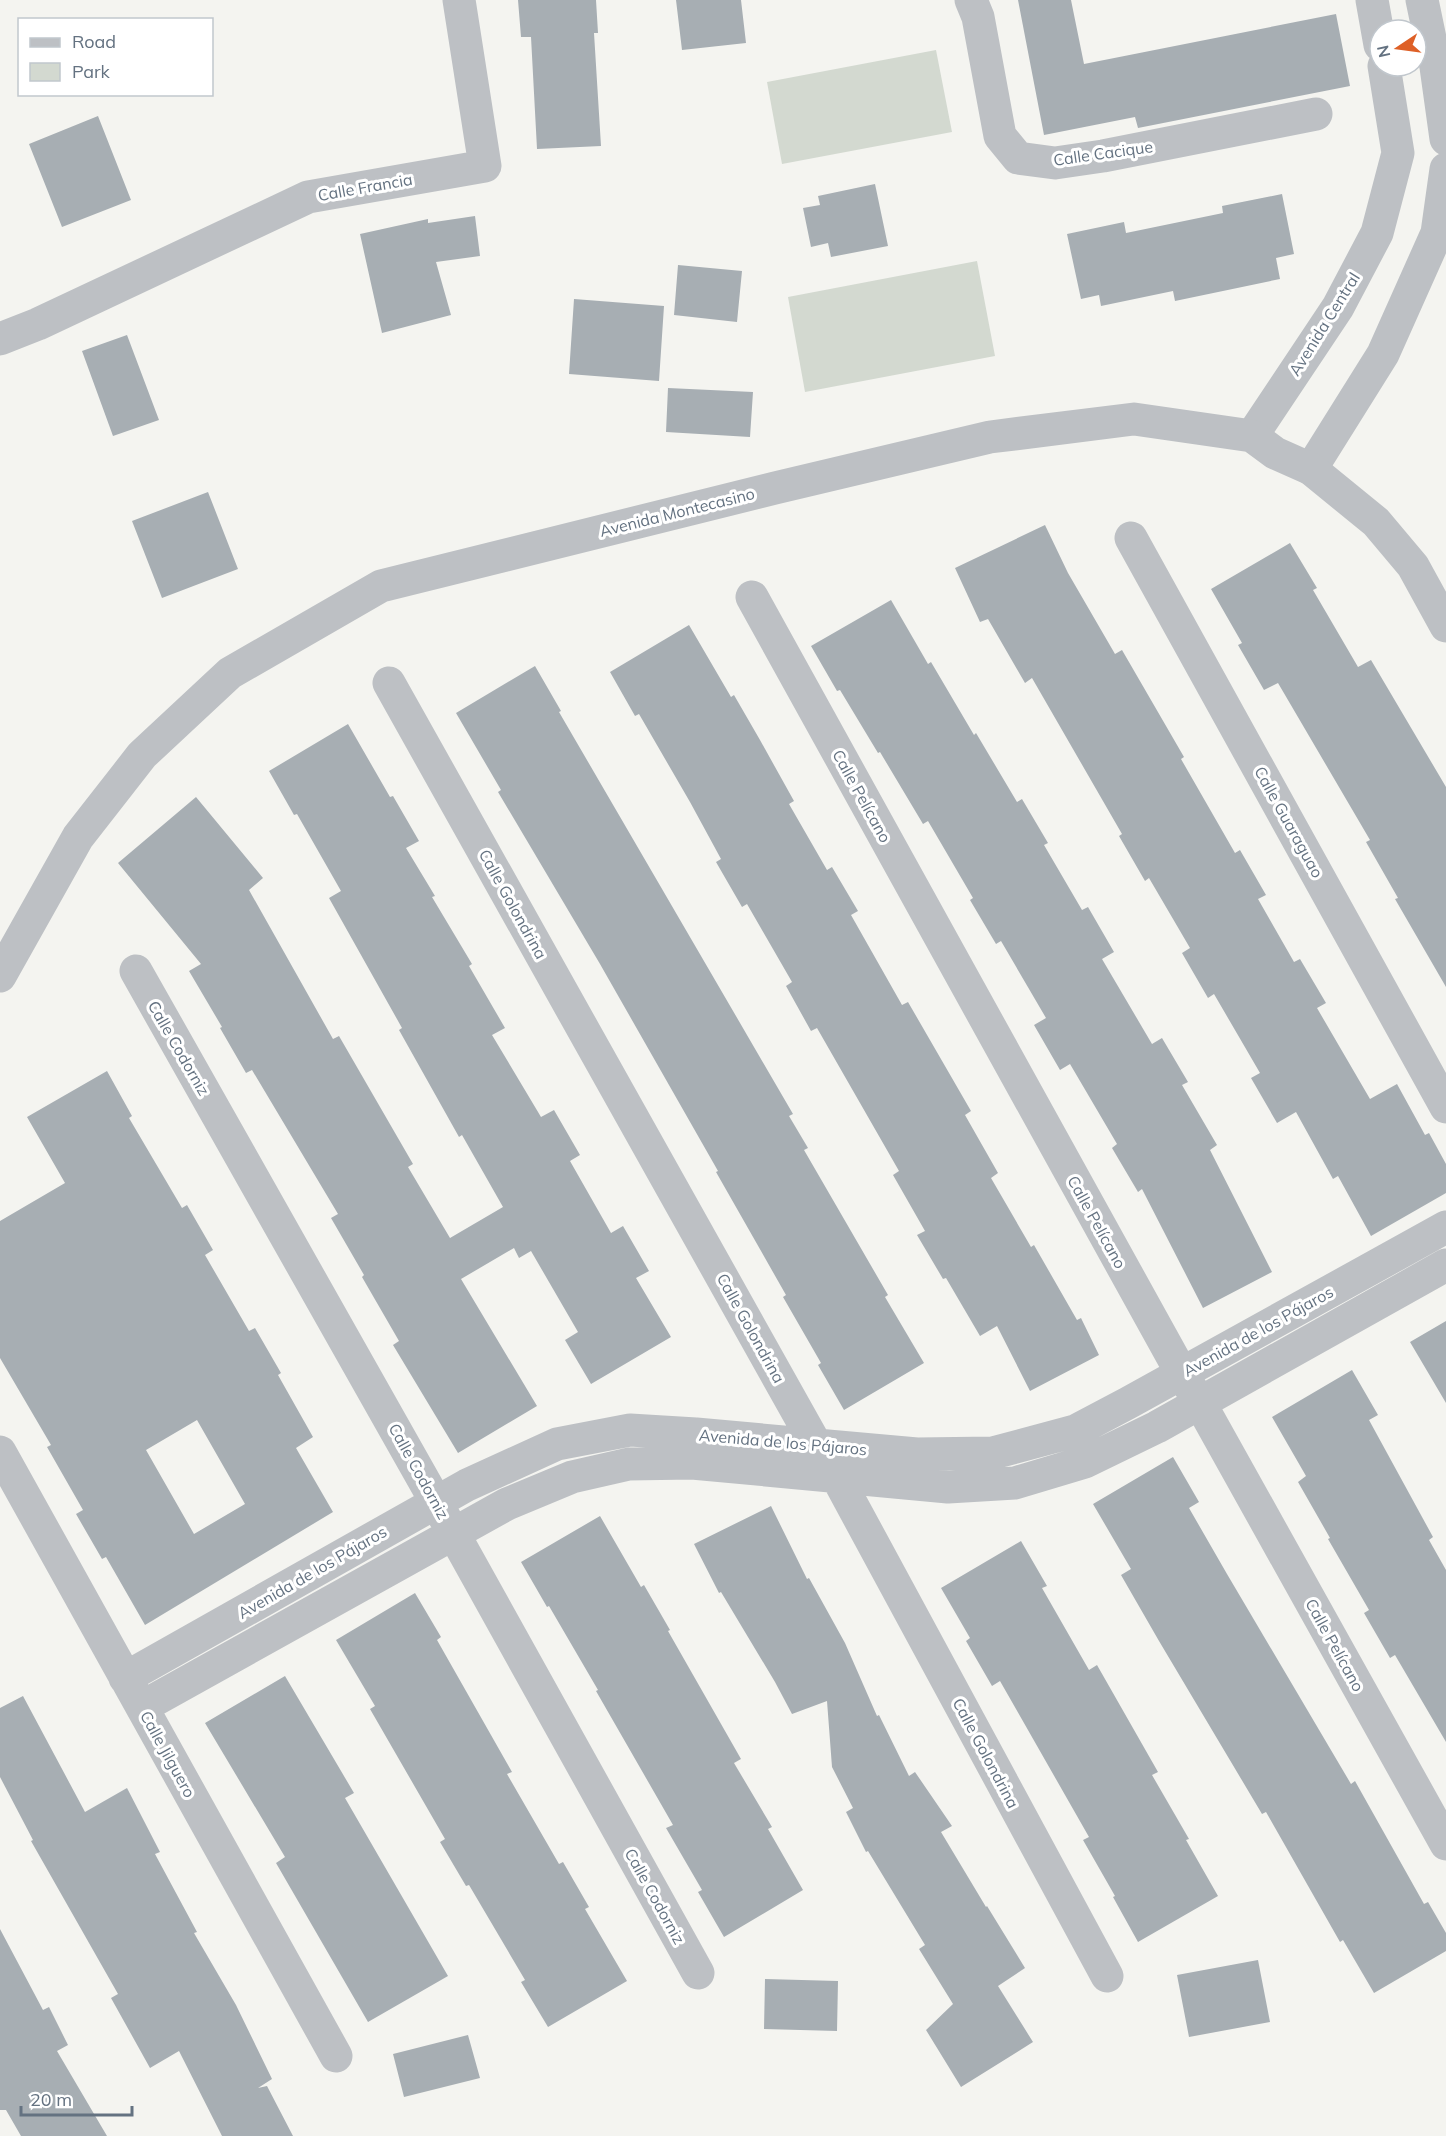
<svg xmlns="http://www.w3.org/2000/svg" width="1446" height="2136" font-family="Mulish,sans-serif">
	<rect width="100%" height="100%" fill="#f4f4f0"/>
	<path fill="#d3d9d0" d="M 936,50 L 952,132 L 782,164 L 767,82 Z
		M 977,261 L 995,356 L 805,392 L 788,297 Z"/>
	<path fill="#a7aeb3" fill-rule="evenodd" d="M 518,0 L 596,0 L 598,33 L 594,33 L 601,146 L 537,149 L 531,37 L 521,37 Z
		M 676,0 L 741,0 L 746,43 L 682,50 Z
		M 1018,0 L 1071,0 L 1084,64 L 1336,14 L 1350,86 L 1138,128 L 1135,117 L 1044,135 Z
		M 98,116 L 131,200 L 62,227 L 29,144 Z
		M 875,184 L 888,246 L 831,257 L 828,243 L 811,247 L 803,208 L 820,205 L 818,196 Z
		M 1282,194 L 1294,254 L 1276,258 L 1280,279 L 1175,301 L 1173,291 L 1101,306 L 1099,295 L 1081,299 L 1067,234 L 1124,222 L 1126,233 L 1223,213 L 1222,206 Z
		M 475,216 L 480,256 L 436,262 L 451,315 L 382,333 L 360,234 L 428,219 L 428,223 Z
		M 678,265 L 742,271 L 737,322 L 674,315 Z
		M 574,299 L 664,306 L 659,381 L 569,374 Z
		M 127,335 L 159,420 L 113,436 L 82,351 Z
		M 668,388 L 753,392 L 750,437 L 666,432 Z
		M 208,492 L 238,569 L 162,598 L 132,521 Z
		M 1045,525 L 1068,573 L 1115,654 L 1122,650 L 1184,757 L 1181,759 L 1235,853 L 1240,850 L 1266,895 L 1258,899 L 1294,962 L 1300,959 L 1326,1003 L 1317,1008 L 1370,1099 L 1397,1084 L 1425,1135 L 1429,1133 L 1446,1164 L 1446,1193 L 1371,1236 L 1338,1176 L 1333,1179 L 1296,1112 L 1277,1123 L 1251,1078 L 1260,1073 L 1214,994 L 1208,998 L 1182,953 L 1190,948 L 1149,878 L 1145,881 L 1119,836 L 1122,834 L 1032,678 L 1025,683 L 988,619 L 980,622 L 955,568 Z
		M 1290,543 L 1317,588 L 1313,590 L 1358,667 L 1371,660 L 1446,787 L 1446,987 L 1395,899 L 1398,898 L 1366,842 L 1370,840 L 1278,683 L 1264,690 L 1238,645 L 1242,643 L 1211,589 Z
		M 891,600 L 928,664 L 931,662 L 974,735 L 976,733 L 1017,802 L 1022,799 L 1048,843 L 1044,845 L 1082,910 L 1088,907 L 1114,952 L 1102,959 L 1152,1044 L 1162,1038 L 1188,1082 L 1182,1085 L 1217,1145 L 1210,1150 L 1272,1272 L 1203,1308 L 1142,1189 L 1138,1192 L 1112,1148 L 1117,1144 L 1070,1064 L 1060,1070 L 1034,1025 L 1046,1018 L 1001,941 L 996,944 L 970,900 L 973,898 L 928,821 L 923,824 L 880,752 L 878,753 L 840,690 L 837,691 L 811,646 Z
		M 689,625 L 731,697 L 734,695 L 760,740 L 794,801 L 789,804 L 827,870 L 832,867 L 858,911 L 851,915 L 902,1005 L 908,1002 L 971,1111 L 965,1115 L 998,1173 L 991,1178 L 1031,1247 L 1034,1245 L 1077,1320 L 1081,1318 L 1099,1355 L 1030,1391 L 997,1326 L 980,1336 L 946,1278 L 943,1279 L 917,1235 L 925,1231 L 893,1175 L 899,1171 L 817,1028 L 811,1031 L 786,986 L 792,982 L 747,904 L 742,907 L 716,862 L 721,859 L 690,802 L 639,714 L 635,716 L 610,672 Z
		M 535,666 L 561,711 L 559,712 L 793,1114 L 789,1116 L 808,1148 L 804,1150 L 888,1295 L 885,1297 L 924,1363 L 844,1410 L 818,1365 L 821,1363 L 783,1297 L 786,1295 L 716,1172 L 718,1171 L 600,964 L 498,792 L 501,790 L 456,713 Z
		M 348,724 L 390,797 L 393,796 L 419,841 L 406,848 L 435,896 L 432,897 L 472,964 L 469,966 L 505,1028 L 492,1035 L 541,1117 L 554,1110 L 580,1155 L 570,1161 L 611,1233 L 623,1226 L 649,1271 L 636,1278 L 671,1337 L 591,1384 L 565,1340 L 578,1332 L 531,1251 L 519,1258 L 514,1248 L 461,1279 L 537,1406 L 458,1453 L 393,1345 L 399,1341 L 362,1277 L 364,1275 L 331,1218 L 338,1214 L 252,1070 L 246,1073 L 220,1028 L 222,1027 L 189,971 L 201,964 L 118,863 L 196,797 L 263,878 L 249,890 L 333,1039 L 339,1036 L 413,1164 L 408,1167 L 450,1238 L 503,1207 L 462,1135 L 459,1137 L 399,1030 L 402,1028 L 329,898 L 341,891 L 297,814 L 294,815 L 269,771 Z
		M 107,1071 L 132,1116 L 129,1118 L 182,1208 L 187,1205 L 213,1250 L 205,1255 L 249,1331 L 255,1328 L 281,1373 L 278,1375 L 313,1437 L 296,1448 L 333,1512 L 145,1625 L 106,1557 L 102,1559 L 76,1514 L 83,1510 L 47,1447 L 51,1445 L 0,1358 L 0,1221 L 65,1183 L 27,1117 ZM 197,1420 L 245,1504 L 194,1534 L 146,1450 Z
		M 1446,1321 L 1446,1403 L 1410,1342 Z
		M 1352,1370 L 1378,1415 L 1369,1420 L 1433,1537 L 1429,1540 L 1446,1570 L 1446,1742 L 1395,1655 L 1390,1658 L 1364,1613 L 1369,1610 L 1328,1539 L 1330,1538 L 1298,1482 L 1306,1476 L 1272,1417 Z
		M 1173,1457 L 1199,1502 L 1189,1508 L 1227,1574 L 1351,1784 L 1355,1781 L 1424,1904 L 1428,1902 L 1446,1933 L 1446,1951 L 1374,1993 L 1343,1940 L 1340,1942 L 1266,1812 L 1262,1814 L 1159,1641 L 1121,1575 L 1131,1569 L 1093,1504 Z
		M 771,1506 L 807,1579 L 809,1578 L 845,1643 L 877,1716 L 879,1715 L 909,1776 L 915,1772 L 952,1826 L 941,1832 L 986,1907 L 987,1906 L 1025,1968 L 998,1986 L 1033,2042 L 961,2087 L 926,2030 L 953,2004 L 919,1949 L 925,1945 L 868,1851 L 866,1852 L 846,1812 L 853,1808 L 832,1767 L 827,1701 L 792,1714 L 775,1682 L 721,1592 L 719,1593 L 694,1544 Z
		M 600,1516 L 641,1587 L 644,1585 L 670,1630 L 668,1631 L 741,1759 L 734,1763 L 772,1827 L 768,1829 L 803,1890 L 724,1937 L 698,1892 L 702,1890 L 666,1828 L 673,1825 L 596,1691 L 598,1690 L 549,1606 L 547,1607 L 521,1562 Z
		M 1021,1541 L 1047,1586 L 1042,1588 L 1089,1670 L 1097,1665 L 1158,1772 L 1152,1775 L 1189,1839 L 1186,1840 L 1218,1896 L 1138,1942 L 1113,1897 L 1115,1896 L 1083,1840 L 1089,1837 L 1000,1681 L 992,1686 L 966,1641 L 970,1638 L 941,1588 Z
		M 415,1593 L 441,1637 L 437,1640 L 512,1772 L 507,1774 L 559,1864 L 563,1862 L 589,1907 L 585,1909 L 627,1981 L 548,2027 L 521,1982 L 525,1980 L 469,1885 L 466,1886 L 440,1842 L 445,1839 L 370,1709 L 375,1706 L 336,1640 Z
		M 285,1676 L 354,1793 L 345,1798 L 448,1976 L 368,2022 L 276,1863 L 285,1857 L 205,1723 Z
		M 23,1696 L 85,1812 L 127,1788 L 160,1852 L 155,1854 L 197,1932 L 194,1933 L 236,2005 L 272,2079 L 258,2088 L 267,2086 L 293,2136 L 222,2136 L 179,2051 L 150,2068 L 111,1998 L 118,1994 L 31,1841 L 33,1840 L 0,1777 L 0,1708 Z
		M 0,1929 L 43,2010 L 49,2007 L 68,2045 L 57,2051 L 107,2136 L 21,2136 L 6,2110 L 0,2110 Z
		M 1258,1960 L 1270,2022 L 1189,2037 L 1177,1975 Z
		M 765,1979 L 838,1981 L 837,2031 L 764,2029 Z
		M 468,2035 L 480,2078 L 404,2097 L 393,2054 Z"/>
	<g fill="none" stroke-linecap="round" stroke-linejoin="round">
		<path stroke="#bdc0c4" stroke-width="33" d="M 971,0 L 978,17 L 1000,136 L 1018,158 L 1055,163 L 1103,156 L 1316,114
			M 1372,0 L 1380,45
			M 1422,0 L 1436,67 L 1446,139
			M 0,339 L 38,324 L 308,197 L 485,166 L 459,0
			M 1252,436 L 1338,307 L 1377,233 L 1398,153 L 1384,66
			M 1311,469 L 1383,354 L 1437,233 L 1446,169
			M 1131,538 L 1446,1107
			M 752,597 L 1182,1374 L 1200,1403 L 1446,1844
			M 389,683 L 816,1445 L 837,1477 L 1107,1976
			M 136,971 L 436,1502 L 698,1973
			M 0,1452 L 336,2056
			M 125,1678 L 467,1485 L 557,1444 L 630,1430 L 696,1434 L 917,1454 L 993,1453 L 1075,1431 L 1128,1403 L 1446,1227
			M 142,1707 L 507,1504 L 572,1477 L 629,1464 L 692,1463 L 948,1487 L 1015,1483 L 1085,1462 L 1157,1427 L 1446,1265"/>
		<path stroke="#bdc0c4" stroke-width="33" d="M 0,976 L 78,837 L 142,755 L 230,673 L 381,586 L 775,488 L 990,437 L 1134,419 L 1252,436 L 1275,453 L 1311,469 L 1376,522 L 1413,566 L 1446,626"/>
	</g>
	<g text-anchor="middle" stroke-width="6" stroke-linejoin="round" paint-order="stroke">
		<g font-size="16" fill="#647281" stroke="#fff">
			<text transform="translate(1103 153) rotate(-8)" y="6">Calle Cacique</text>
			<text transform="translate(365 187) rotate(-10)" y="6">Calle Francia</text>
			<text transform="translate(1324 324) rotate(-58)" y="6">Avenida Central</text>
			<text transform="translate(677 512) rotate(-14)" y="6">Avenida Montecasino</text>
			<text transform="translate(862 796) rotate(61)" y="6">Calle Pelícano</text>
			<text transform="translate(1289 822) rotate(61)" y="6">Calle Guaraguao</text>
			<text transform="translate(513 904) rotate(61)" y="6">Calle Golondrina</text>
			<text transform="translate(179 1048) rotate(60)" y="6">Calle Codorniz</text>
			<text transform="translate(1097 1222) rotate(61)" y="6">Calle Pelícano</text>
			<text transform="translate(751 1328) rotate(61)" y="6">Calle Golondrina</text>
			<text transform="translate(1258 1331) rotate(-29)" y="6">Avenida de los Pájaros</text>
			<text transform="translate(783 1442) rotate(5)" y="6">Avenida de los Pájaros</text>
			<text transform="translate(419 1471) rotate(61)" y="6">Calle Codorniz</text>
			<text transform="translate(312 1572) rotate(-30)" y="6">Avenida de los Pájaros</text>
			<text transform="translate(1335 1645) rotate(61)" y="6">Calle Pelícano</text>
			<text transform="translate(986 1753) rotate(62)" y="6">Calle Golondrina</text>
			<text transform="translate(168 1754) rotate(61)" y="6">Calle Jilguero</text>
			<text transform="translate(655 1896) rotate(61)" y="6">Calle Codorniz</text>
		</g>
	</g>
	<rect x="18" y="18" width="195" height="78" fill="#ffffff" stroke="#c1c7cd" stroke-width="1.5"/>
	<rect x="30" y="38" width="30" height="9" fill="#bdc0c4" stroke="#c1c7cd" stroke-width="1.5"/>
	<text x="72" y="48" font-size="18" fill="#647281">Road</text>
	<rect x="30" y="63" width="30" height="18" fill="#d3d9d0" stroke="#c1c7cd" stroke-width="1.5"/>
	<text x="72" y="78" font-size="18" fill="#647281">Park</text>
	<g transform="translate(1398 48) rotate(257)"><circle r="28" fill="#ffffff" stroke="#c1c7cd" stroke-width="1.5"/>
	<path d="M0-4.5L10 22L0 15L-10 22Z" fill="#de6027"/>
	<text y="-9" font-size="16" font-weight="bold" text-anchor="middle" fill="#647281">N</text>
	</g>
	<path d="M21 2106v9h111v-9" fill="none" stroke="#647281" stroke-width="3"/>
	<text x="30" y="2106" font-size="18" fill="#647281" stroke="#ffffff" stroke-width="4.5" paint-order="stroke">20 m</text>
</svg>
